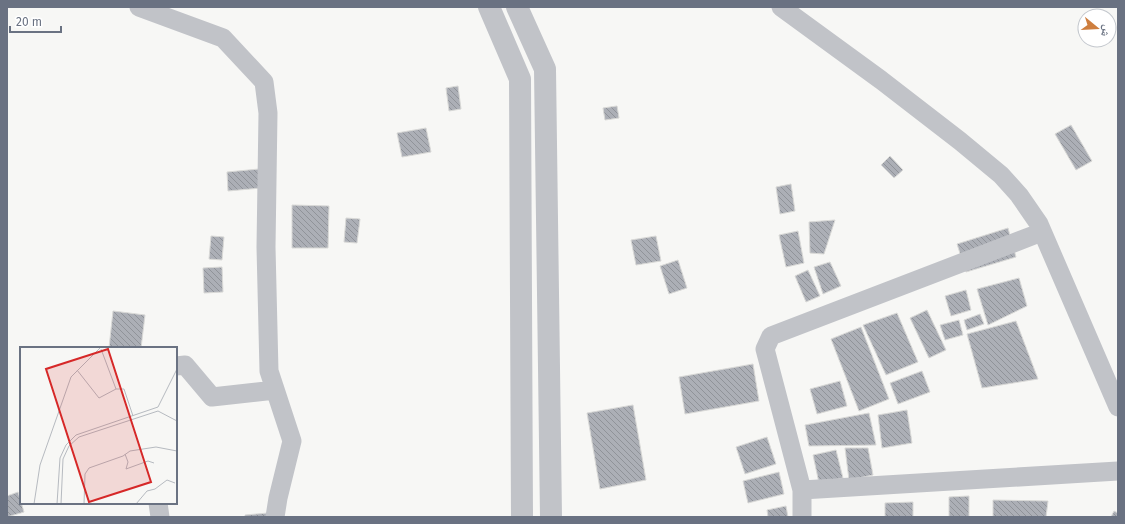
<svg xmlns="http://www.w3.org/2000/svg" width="1125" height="524" font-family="'Fira Sans','Noto Naskh Arabic',sans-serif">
	<defs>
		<pattern id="building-back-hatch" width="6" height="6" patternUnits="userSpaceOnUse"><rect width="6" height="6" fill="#acafb6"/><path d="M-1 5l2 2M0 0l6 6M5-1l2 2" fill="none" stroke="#909399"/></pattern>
	</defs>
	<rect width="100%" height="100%" fill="#f7f7f5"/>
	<path fill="url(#building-back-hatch)" stroke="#d9d9d7" d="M 458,86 L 461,109 L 449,111 L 446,88 Z
		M 617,106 L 619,118 L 605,120 L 603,108 Z
		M 1071,125 L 1092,161 L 1076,170 L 1055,134 Z
		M 426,128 L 431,152 L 402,157 L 397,133 Z
		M 890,156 L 903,170 L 894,178 L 881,165 Z
		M 259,169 L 261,188 L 228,191 L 227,172 Z
		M 791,184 L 795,211 L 780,214 L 776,187 Z
		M 292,205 L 329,206 L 328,248 L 292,248 Z
		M 346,218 L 360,219 L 357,243 L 344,242 Z
		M 835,220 L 824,254 L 810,253 L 809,222 Z
		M 1008,228 L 1016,257 L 966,272 L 957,244 Z
		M 798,231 L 804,263 L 786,267 L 779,235 Z
		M 211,236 L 224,237 L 222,260 L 209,259 Z
		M 656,236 L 661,261 L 636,265 L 631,240 Z
		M 678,260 L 687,288 L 669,294 L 660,266 Z
		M 830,262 L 841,286 L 823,294 L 814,267 Z
		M 222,267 L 223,292 L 204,293 L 203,268 Z
		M 808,270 L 820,296 L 806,302 L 795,276 Z
		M 1019,278 L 1027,306 L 988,325 L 977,289 Z
		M 966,290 L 971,310 L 951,316 L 945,296 Z
		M 927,310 L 946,350 L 929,358 L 910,318 Z
		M 113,311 L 145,315 L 141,348 L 109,348 Z
		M 897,313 L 918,362 L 886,375 L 863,325 Z
		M 980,314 L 984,324 L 967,330 L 964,320 Z
		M 959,320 L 963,335 L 945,340 L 940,325 Z
		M 1016,321 L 1038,379 L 982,388 L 967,334 Z
		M 861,327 L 889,399 L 859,411 L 831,339 Z
		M 753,364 L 759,401 L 685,414 L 679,377 Z
		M 922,371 L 930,392 L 898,404 L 890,383 Z
		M 840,381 L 847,406 L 817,414 L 810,389 Z
		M 633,405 L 646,480 L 600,489 L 587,413 Z
		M 907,410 L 912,443 L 882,448 L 878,415 Z
		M 869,413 L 876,445 L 809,446 L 805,425 Z
		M 767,437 L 776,464 L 745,474 L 736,447 Z
		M 845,448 L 868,448 L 873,475 L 849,480 Z
		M 836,450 L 843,478 L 819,483 L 813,455 Z
		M 779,472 L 784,494 L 748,503 L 743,481 Z
		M 18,492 L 24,512 L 7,517 L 7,496 Z
		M 969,496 L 969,517 L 949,517 L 949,497 Z
		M 993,500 L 1048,501 L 1046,517 L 993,517 Z
		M 913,502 L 913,517 L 885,517 L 885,503 Z
		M 786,506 L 788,517 L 768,517 L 767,510 Z
		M 1114,511 L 1118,513 L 1118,517 L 1111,517 Z
		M 268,513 L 268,517 L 245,517 L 245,515 Z"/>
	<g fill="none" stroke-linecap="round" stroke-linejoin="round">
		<path stroke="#c1c3c8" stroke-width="19" d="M 139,7 L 223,38 L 264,82 L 268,113 L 266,247 L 269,371 L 292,441 L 278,498 L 275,517
			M 781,7 L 881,80 L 960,141 L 1001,175 L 1019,195 L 1039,224 L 1118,407
			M 176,366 L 185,365 L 212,397 L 275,390
			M 802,490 L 765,349 L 771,336 L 1042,232
			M 158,503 L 160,517
			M 802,517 L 802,490 L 1118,471"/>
		<path stroke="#c1c3c8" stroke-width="22" d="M 489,7 L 520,79 L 522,517
			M 517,7 L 545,69 L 551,517"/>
	</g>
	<g transform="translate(20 347)">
		<rect width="157" height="157" fill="#f7f7f5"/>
		<path fill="none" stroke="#b6bac0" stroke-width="1" d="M 81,2 L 96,42 L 104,42 L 113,69M 57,23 L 79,51 L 96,42M 138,60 L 157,22M 105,107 L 108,115 L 106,122 L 128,114 L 134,116M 14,157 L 20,118 L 51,30 L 81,0M 37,157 L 40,111 L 46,98 L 56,88 L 138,60M 41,157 L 43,112 L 49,99 L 59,90 L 138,64 L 157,74M 64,157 L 65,127 L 69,121 L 103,109 L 110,104 L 136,100 L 157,104M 116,157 L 127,144 L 135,142 L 147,133 L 155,136"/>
		<path fill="#d62828" fill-opacity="0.15" stroke="#d62828" stroke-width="2" d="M 88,2 L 131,135 L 69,155 L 26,22 Z"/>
		<rect width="157" height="157" fill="none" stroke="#6a7282" stroke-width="2"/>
	</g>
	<rect width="1125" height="524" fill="none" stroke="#6a7282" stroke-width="16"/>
	<g transform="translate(1097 28) rotate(108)"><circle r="19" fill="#ffffff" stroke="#c3c7cd"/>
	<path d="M0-3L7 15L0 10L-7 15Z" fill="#ce7e3e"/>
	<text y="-6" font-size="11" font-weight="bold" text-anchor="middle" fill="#6a7282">ش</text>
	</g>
	<path d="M10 26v6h51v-6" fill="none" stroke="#6a7282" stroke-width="2"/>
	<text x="16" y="26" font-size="12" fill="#6a7282" stroke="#ffffff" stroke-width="3" paint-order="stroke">20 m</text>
</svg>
